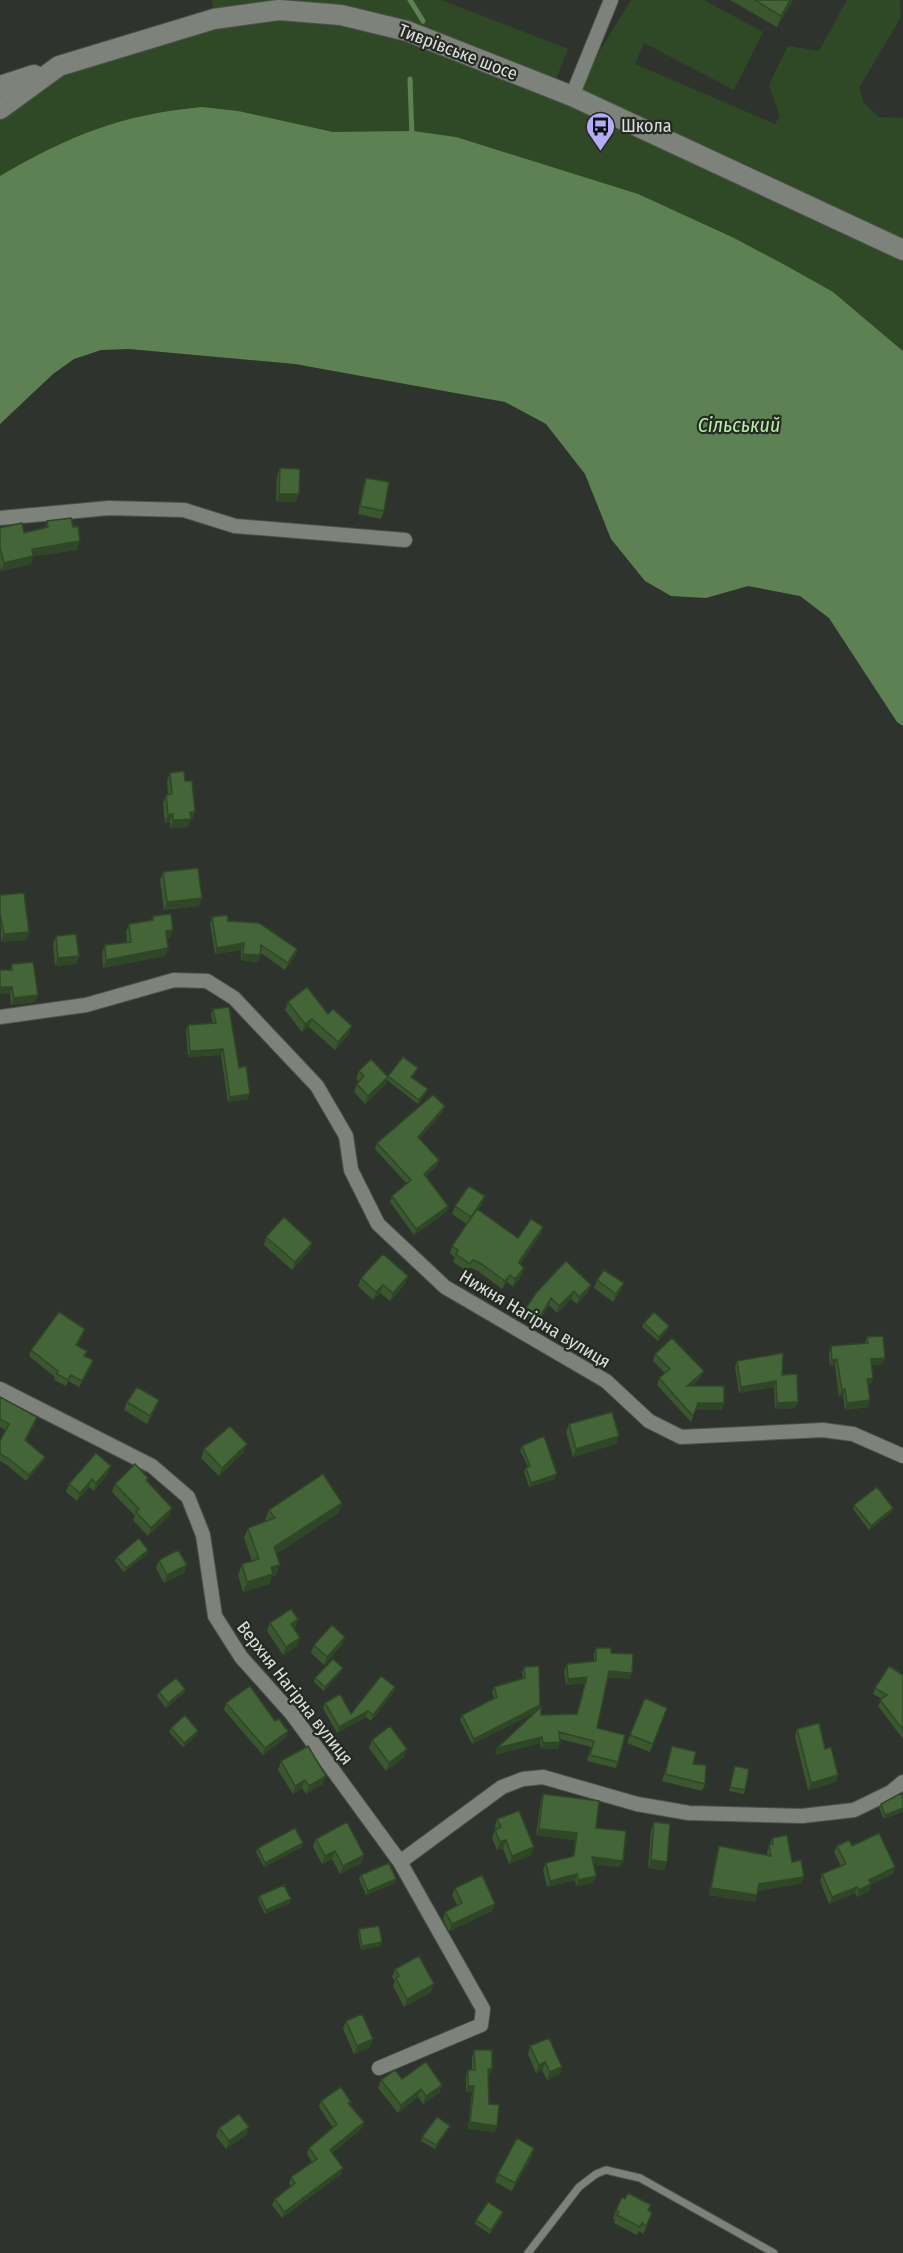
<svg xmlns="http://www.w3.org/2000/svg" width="903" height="2253" font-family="'Fira Sans Condensed',sans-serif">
	<rect width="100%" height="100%" fill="#2e342d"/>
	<path fill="#2f4926" d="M 212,0 L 441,0 L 568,49 L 552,89 L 572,96 L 631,0 L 704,0 L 763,32 L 734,90 L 644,43 L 635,64 L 775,124 L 780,116 L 769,85 L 788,46 L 819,51 L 847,0 L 900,0 L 901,17 L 859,88 L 864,103 L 879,117 L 903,118 L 903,391 L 0,193 L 0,109 L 27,87 L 214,19 Z"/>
	<path fill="#5e8153" d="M 202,107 L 238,111 L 333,132 L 413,131 L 456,137 L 638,194 L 734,238 L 785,265 L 833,292 L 898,347 L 903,351 L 903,726 L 897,722 L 829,618 L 800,596 L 748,586 L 706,598 L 671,596 L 645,581 L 611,539 L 585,474 L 546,424 L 505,402 L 295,364 L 129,349 L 101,350 L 74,359 L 53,374 L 0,424 L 0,176 C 71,135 119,115 202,107 Z"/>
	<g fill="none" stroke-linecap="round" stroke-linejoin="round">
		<path stroke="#5e8153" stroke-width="5" d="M 410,0 L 423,21
			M 410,79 L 412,138"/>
		<defs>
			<path id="lane" d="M 528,2253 L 579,2187 L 596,2174 L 606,2170 L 640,2178 L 774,2253"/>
			<path id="street" d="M 572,96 L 611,0
				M 0,518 L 109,508 L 184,510 L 235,526 L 405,540
				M 0,1017 L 86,1005 L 174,980 L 207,981 L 234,998 L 317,1086 L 346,1136 L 351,1170 L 378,1224 L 445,1287 L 606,1381 L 649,1421 L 681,1437 L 823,1430 L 853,1434 L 903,1456
				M 0,1389 L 152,1466 L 188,1497 L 203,1535 L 215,1616 L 241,1657 L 292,1714 L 400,1862 L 483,2009 L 481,2025 L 379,2068
				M 400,1862 L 502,1787 L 523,1779 L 543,1777 L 637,1804 L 689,1813 L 802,1816 L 854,1810 L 891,1792 L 903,1782"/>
			<path id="secondary" d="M 0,86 L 34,75
				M 0,109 L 59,66 L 214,19 L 279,10 L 341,15 L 407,31 L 572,96 L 903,250"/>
		</defs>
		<use href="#lane" stroke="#4e524c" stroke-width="9"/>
		<use href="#street" stroke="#4e524c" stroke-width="16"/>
		<use href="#secondary" stroke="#4e524c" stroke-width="22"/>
		<use href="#lane" stroke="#7d837b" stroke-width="7"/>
		<use href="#street" stroke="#7d837b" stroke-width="14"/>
		<use href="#secondary" stroke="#7d837b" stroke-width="20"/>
	</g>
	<path fill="#3a5730" d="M 730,0 L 793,0 L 777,27 Z
		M 280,468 L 296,502 L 276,502 L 277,476 Z
		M 366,478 L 384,511 L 381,519 L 358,514 L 363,486 Z
		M 47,521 L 73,527 L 77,550 L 33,556 L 31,564 L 1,571 L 0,567 L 0,528 L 24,533 L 45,528 Z
		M 170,773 L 185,781 L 192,820 L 190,820 L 188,827 L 170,828 L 170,822 L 165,823 L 163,803 L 166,795 L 168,795 L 167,781 Z
		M 163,872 L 199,906 L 164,910 L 160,880 Z
		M 0,895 L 29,932 L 26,940 L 1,942 Z
		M 153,916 L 170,938 L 167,938 L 168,948 L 165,956 L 103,968 L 102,953 L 105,945 L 127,943 L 126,932 L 129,924 L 151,920 Z
		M 212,917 L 228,921 L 297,949 L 295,956 L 285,970 L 261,953 L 258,962 L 241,960 L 241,950 L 215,954 L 210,924 Z
		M 56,936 L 79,956 L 76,964 L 55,966 L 53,944 Z
		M 12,964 L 35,1002 L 11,1005 L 10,994 L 0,994 L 0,970 L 10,970 Z
		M 288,1002 L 328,1014 L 352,1026 L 349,1034 L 335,1050 L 309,1027 L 302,1032 L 285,1010 Z
		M 213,1009 L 239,1068 L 248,1099 L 228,1102 L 221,1055 L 188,1057 L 186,1030 L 188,1025 L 213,1023 L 211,1014 Z
		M 359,1071 L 388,1077 L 416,1072 L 412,1077 L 426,1093 L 418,1104 L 387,1080 L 385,1085 L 365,1104 L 354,1092 L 357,1084 L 359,1081 L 356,1079 Z
		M 443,1112 L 419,1139 L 439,1160 L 437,1166 L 426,1176 L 448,1206 L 446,1212 L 414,1235 L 390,1202 L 392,1196 L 407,1184 L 375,1149 L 377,1143 Z
		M 482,1204 L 478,1210 L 518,1238 L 543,1227 L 540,1235 L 520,1264 L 524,1268 L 522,1275 L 513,1287 L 507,1282 L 502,1289 L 478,1271 L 470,1267 L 467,1271 L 453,1262 L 455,1257 L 450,1253 L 452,1246 L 467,1224 L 452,1214 L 455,1206 Z
		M 266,1237 L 312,1243 L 309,1251 L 292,1270 L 264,1245 Z
		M 361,1278 L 405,1284 L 390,1301 L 380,1293 L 373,1300 L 358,1286 Z
		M 597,1280 L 621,1291 L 613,1302 L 594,1288 Z
		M 591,1285 L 588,1292 L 577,1304 L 571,1299 L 557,1313 L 549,1305 L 537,1324 L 524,1316 L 526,1308 L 536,1293 Z
		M 644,1323 L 668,1330 L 658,1341 L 642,1327 Z
		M 83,1335 L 77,1345 L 85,1356 L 93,1360 L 91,1367 L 79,1387 L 68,1381 L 66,1386 L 54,1380 L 55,1377 L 29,1356 L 31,1350 Z
		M 867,1337 L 885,1358 L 882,1364 L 871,1365 L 873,1378 L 871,1384 L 868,1384 L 868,1407 L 845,1410 L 843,1395 L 839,1396 L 835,1366 L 830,1366 L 829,1353 L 831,1346 L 865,1343 Z
		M 655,1354 L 701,1377 L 692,1386 L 722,1410 L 696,1409 L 691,1422 L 657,1385 L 659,1378 L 665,1373 L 653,1361 Z
		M 737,1361 L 782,1375 L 795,1408 L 775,1409 L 774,1387 L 739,1393 L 735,1367 Z
		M 0,1397 L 35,1424 L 26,1440 L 45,1457 L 42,1463 L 26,1481 L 7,1465 L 0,1461 L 0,1441 L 6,1430 L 0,1427 Z
		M 159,1400 L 156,1408 L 147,1424 L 124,1410 L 127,1402 Z
		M 569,1424 L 616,1444 L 573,1457 L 566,1432 Z
		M 522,1446 L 555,1479 L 529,1487 L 524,1472 L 526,1468 L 528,1467 L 520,1450 Z
		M 204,1449 L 244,1452 L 219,1476 L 201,1458 Z
		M 108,1474 L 94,1491 L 89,1487 L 77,1501 L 66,1492 L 69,1484 Z
		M 148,1478 L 147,1482 L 172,1508 L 169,1516 L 148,1536 L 133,1520 L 135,1516 L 112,1492 L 115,1484 Z
		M 342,1503 L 338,1513 L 276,1554 L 280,1565 L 276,1575 L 272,1576 L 269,1584 L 243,1592 L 238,1575 L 242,1564 L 252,1561 L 244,1538 L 248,1528 L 266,1521 L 265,1520 L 269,1510 Z
		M 854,1505 L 892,1512 L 869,1530 L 853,1509 Z
		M 148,1550 L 147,1554 L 124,1572 L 115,1561 L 117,1557 Z
		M 159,1560 L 187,1565 L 184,1573 L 164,1583 L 156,1568 Z
		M 298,1619 L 295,1627 L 294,1628 L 297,1646 L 283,1655 L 267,1631 L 270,1623 Z
		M 345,1637 L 342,1645 L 324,1665 L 311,1653 L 314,1645 Z
		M 596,1648 L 611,1653 L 630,1679 L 608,1677 L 597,1728 L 618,1762 L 616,1768 L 587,1761 L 591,1747 L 560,1739 L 558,1749 L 541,1749 L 540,1743 L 495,1755 L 534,1713 L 472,1744 L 460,1720 L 462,1715 L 494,1699 L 492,1692 L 494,1687 L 523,1678 L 522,1673 L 524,1667 L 540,1705 L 539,1708 L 541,1715 L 577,1714 L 585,1683 L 566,1685 L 564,1671 L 567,1664 L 594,1661 L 594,1654 Z
		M 341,1672 L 324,1691 L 314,1682 L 315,1678 Z
		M 903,1675 L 903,1739 L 878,1706 L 882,1699 L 873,1694 L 875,1688 Z
		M 185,1689 L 184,1693 L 166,1708 L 157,1696 L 159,1692 Z
		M 393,1693 L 371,1721 L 366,1717 L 337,1733 L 323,1708 L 325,1703 L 351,1714 Z
		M 645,1698 L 667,1708 L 650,1752 L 627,1743 Z
		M 226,1703 L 275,1721 L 288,1731 L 286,1737 L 263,1755 L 224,1710 Z
		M 171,1728 L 197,1735 L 183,1747 L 169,1732 Z
		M 797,1729 L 825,1749 L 836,1782 L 808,1790 L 795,1736 Z
		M 372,1740 L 404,1757 L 386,1771 L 369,1748 Z
		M 672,1746 L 693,1764 L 705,1784 L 702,1791 L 662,1781 Z
		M 281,1761 L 323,1784 L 306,1794 L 302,1788 L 293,1794 L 278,1770 Z
		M 735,1766 L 745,1790 L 744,1794 L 729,1791 Z
		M 901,1793 L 884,1819 L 879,1808 L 881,1804 Z
		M 543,1794 L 596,1828 L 620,1867 L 594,1864 L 596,1876 L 593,1883 L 576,1886 L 575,1880 L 547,1887 L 543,1870 L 546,1863 L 573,1857 L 575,1840 L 536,1835 L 541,1800 Z
		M 497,1819 L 534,1847 L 531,1855 L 509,1864 L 503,1848 L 497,1850 L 492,1838 L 495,1830 L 495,1827 Z
		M 654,1822 L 667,1862 L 664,1870 L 648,1868 L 651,1830 Z
		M 772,1838 L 792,1862 L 802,1883 L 758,1891 L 755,1902 L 709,1895 L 717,1853 L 719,1846 L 767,1856 L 767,1852 Z
		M 316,1839 L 364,1855 L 361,1863 L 340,1874 L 332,1859 L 322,1864 L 313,1847 Z
		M 837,1846 L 852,1846 L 895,1867 L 893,1874 L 871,1884 L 869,1891 L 857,1897 L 855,1893 L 829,1904 L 820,1881 L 822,1874 L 841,1866 L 834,1852 Z
		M 302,1847 L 264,1867 L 256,1852 L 258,1848 Z
		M 361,1875 L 396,1879 L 394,1883 L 366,1895 L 359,1879 Z
		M 455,1888 L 492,1911 L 449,1931 L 443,1919 L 445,1912 L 457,1905 L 452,1895 Z
		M 259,1896 L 290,1903 L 265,1914 L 258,1900 Z
		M 359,1929 L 381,1946 L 361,1950 L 358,1934 Z
		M 395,1969 L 431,1992 L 404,2007 L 393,1986 L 395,1981 L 392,1977 Z
		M 346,2021 L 370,2047 L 354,2054 L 343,2029 Z
		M 530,2046 L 562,2067 L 559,2075 L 547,2080 L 542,2070 L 536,2073 L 528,2054 Z
		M 474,2050 L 492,2069 L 490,2075 L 488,2075 L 489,2104 L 495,2132 L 468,2129 L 472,2092 L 466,2092 L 466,2076 L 468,2070 L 472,2070 L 472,2057 Z
		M 402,2079 L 442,2085 L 439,2093 L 423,2104 L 418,2097 L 398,2113 L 378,2088 L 381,2080 Z
		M 321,2101 L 351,2102 L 350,2105 L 364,2122 L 362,2128 L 332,2153 L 341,2174 L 282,2218 L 272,2205 L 275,2199 L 291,2186 L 289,2184 L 291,2177 L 312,2162 L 307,2154 L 309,2148 L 333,2128 L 319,2107 Z
		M 450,2126 L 448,2130 L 435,2149 L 421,2141 L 422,2137 Z
		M 249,2127 L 246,2135 L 226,2149 L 216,2136 L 219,2128 Z
		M 534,2148 L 532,2156 L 512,2191 L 495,2182 L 498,2174 Z
		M 616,2210 L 649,2211 L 649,2221 L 643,2234 L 639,2231 L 637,2235 L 614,2223 L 615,2220 L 613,2218 Z
		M 502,2216 L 490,2234 L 475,2224 L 476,2220 Z"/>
	<path fill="#2f4727" d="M 790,0 L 793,0 L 777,27 L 781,16 Z
		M 279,494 L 299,494 L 296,502 L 276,502 Z
		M 80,541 L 77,550 L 33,556 L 31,564 L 1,571 L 4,563 L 32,549 Z
		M 190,812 L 195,812 L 192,820 L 190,820 L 188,827 L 170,828 L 173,820 Z
		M 173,814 L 170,822 L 165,823 L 168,815 Z
		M 202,898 L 199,906 L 164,910 L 167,902 Z
		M 173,930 L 170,938 L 163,939 L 166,931 Z
		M 29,932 L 26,940 L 1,942 L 4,934 Z
		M 244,943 L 241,950 L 215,954 L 217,948 Z
		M 168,948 L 165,956 L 103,968 L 106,960 Z
		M 297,949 L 295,956 L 285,970 L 288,963 Z
		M 243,954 L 260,955 L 258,962 L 241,960 Z
		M 79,956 L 76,964 L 55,966 L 58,958 Z
		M 0,987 L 12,987 L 10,994 L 0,994 Z
		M 38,995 L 35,1002 L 11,1005 L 14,998 Z
		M 312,1019 L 309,1027 L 302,1032 L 305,1024 Z
		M 352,1026 L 349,1034 L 335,1050 L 338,1042 Z
		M 223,1049 L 221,1055 L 188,1057 L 190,1051 Z
		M 388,1077 L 385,1085 L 365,1104 L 368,1096 Z
		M 428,1089 L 426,1093 L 418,1104 L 419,1100 Z
		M 250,1094 L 248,1099 L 228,1102 L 230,1097 Z
		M 445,1106 L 443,1112 L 415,1143 L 418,1137 Z
		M 439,1160 L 437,1166 L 422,1180 L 424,1174 Z
		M 485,1196 L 482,1204 L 468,1225 L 471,1217 Z
		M 448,1206 L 446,1212 L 414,1235 L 416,1229 Z
		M 543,1227 L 540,1235 L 518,1267 L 520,1260 Z
		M 312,1243 L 309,1251 L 292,1270 L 295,1262 Z
		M 524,1268 L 522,1275 L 513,1287 L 515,1279 Z
		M 510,1275 L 507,1282 L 502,1289 L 505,1281 Z
		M 408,1276 L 405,1284 L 390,1301 L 393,1293 Z
		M 624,1283 L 621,1291 L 613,1302 L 616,1294 Z
		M 383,1285 L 380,1293 L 373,1300 L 376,1292 Z
		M 591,1285 L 588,1292 L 577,1304 L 579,1297 Z
		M 574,1291 L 571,1299 L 557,1313 L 559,1306 Z
		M 551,1298 L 549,1305 L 537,1324 L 540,1317 Z
		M 669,1326 L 668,1330 L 658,1341 L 659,1337 Z
		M 885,1358 L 882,1364 L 868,1366 L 871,1359 Z
		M 837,1359 L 835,1366 L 830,1366 L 832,1360 Z
		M 93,1360 L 91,1367 L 79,1387 L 82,1381 Z
		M 704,1371 L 701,1377 L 684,1393 L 687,1386 Z
		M 873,1378 L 871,1384 L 865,1385 L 867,1379 Z
		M 776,1381 L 774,1387 L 739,1393 L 741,1387 Z
		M 845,1389 L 843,1395 L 839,1396 L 842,1390 Z
		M 159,1400 L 156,1408 L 147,1424 L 150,1416 Z
		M 870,1400 L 868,1407 L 845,1410 L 847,1403 Z
		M 798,1402 L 795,1408 L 775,1409 L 777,1403 Z
		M 698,1403 L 724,1403 L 722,1410 L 696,1409 L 691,1422 Z
		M 37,1417 L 35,1424 L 23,1446 L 25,1440 Z
		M 619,1436 L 616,1444 L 573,1457 L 576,1449 Z
		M 247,1444 L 244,1452 L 219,1476 L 222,1468 Z
		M 45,1457 L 42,1463 L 26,1481 L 29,1475 Z
		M 111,1466 L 108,1474 L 94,1491 L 96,1483 Z
		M 557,1474 L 555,1479 L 529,1487 L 531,1483 Z
		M 92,1479 L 89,1487 L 77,1501 L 80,1493 Z
		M 342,1503 L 338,1513 L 270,1558 L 274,1547 Z
		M 172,1508 L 169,1516 L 148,1536 L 151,1528 Z
		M 893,1508 L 892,1512 L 869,1530 L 871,1526 Z
		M 148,1550 L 147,1554 L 124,1572 L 126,1568 Z
		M 187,1565 L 184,1573 L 164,1583 L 167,1575 Z
		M 280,1565 L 276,1575 L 272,1576 L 269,1584 L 243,1592 L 247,1582 L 271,1567 Z
		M 298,1619 L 295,1627 L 288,1632 L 291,1624 Z
		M 345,1637 L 342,1645 L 324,1665 L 327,1657 Z
		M 300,1638 L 297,1646 L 283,1655 L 286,1647 Z
		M 343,1668 L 341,1672 L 324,1691 L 325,1687 Z
		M 609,1671 L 632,1673 L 630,1679 L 607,1677 Z
		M 587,1677 L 585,1683 L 566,1685 L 568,1679 Z
		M 395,1687 L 393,1693 L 371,1721 L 373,1715 Z
		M 185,1689 L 184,1693 L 166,1708 L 168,1703 Z
		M 540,1705 L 538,1711 L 472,1744 L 474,1739 Z
		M 368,1711 L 366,1717 L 337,1733 L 339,1727 Z
		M 198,1731 L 197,1735 L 183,1747 L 184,1743 Z
		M 288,1731 L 286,1737 L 263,1755 L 265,1748 Z
		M 542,1737 L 540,1743 L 495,1755 L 497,1748 Z
		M 560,1742 L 558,1749 L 541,1749 L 543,1743 Z
		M 407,1749 L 404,1757 L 386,1771 L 389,1763 Z
		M 838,1775 L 836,1782 L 808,1790 L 811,1783 Z
		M 326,1776 L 323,1784 L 306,1794 L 309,1786 Z
		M 305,1780 L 302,1788 L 293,1794 L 295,1786 Z
		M 903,1808 L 903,1812 L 884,1819 L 885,1815 Z
		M 539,1829 L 577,1833 L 575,1840 L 536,1835 Z
		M 506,1840 L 503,1848 L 497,1850 L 500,1842 Z
		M 303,1843 L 302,1847 L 264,1867 L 265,1863 Z
		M 534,1847 L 531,1855 L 509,1864 L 512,1856 Z
		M 335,1851 L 332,1859 L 322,1864 L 325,1856 Z
		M 364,1855 L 361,1863 L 340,1874 L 343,1866 Z
		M 592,1857 L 623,1861 L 620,1867 L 590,1864 Z
		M 651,1860 L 667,1862 L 664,1870 L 648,1868 Z
		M 895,1867 L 893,1874 L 866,1886 L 869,1880 Z
		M 577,1874 L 575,1880 L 547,1887 L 550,1881 Z
		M 596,1876 L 593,1883 L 576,1886 L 578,1880 Z
		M 804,1877 L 802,1883 L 757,1891 L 759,1884 Z
		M 396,1879 L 394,1883 L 366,1895 L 368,1891 Z
		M 871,1884 L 869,1891 L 857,1897 L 859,1890 Z
		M 857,1887 L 855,1893 L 829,1904 L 832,1897 Z
		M 711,1888 L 757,1895 L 755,1902 L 709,1895 Z
		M 291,1899 L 290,1903 L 265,1914 L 266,1910 Z
		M 495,1904 L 492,1911 L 449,1931 L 452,1924 Z
		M 382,1942 L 381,1946 L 361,1950 L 362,1946 Z
		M 434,1984 L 431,1992 L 404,2007 L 407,1999 Z
		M 373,2039 L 370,2047 L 354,2054 L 357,2046 Z
		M 545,2062 L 542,2070 L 536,2073 L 539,2065 Z
		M 562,2067 L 559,2075 L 547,2080 L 550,2072 Z
		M 488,2069 L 492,2069 L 490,2075 L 485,2075 Z
		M 442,2085 L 439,2093 L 423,2104 L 426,2096 Z
		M 468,2086 L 474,2086 L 472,2092 L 466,2092 Z
		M 421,2089 L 418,2097 L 398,2113 L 401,2105 Z
		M 364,2122 L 362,2128 L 328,2156 L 330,2150 Z
		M 470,2122 L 497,2126 L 495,2132 L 468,2129 Z
		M 450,2126 L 448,2130 L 435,2149 L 436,2145 Z
		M 249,2127 L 246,2135 L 226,2149 L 229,2141 Z
		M 534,2148 L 532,2156 L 512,2191 L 515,2183 Z
		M 343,2168 L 341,2174 L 282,2218 L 284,2212 Z
		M 503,2212 L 502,2216 L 490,2234 L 491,2230 Z"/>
	<path fill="#436538" stroke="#2f4727" stroke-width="1.5" d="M 755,0 L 790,0 L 781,16 Z
		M 280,468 L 300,469 L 299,494 L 279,494 Z
		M 366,478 L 389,482 L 384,511 L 360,506 Z
		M 71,518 L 73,527 L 78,526 L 80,541 L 32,549 L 33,556 L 4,563 L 0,548 L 0,528 L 22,523 L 24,533 L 48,527 L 47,521 Z
		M 184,771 L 185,781 L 192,781 L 195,812 L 190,812 L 191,819 L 173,820 L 173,814 L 168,815 L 166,795 L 172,794 L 170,773 Z
		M 198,868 L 202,898 L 167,902 L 163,872 Z
		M 24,893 L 29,932 L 4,934 L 0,913 L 0,895 Z
		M 171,914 L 173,930 L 166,931 L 168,948 L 106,960 L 105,945 L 131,942 L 129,924 L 153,920 L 153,916 Z
		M 227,915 L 228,921 L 259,923 L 297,949 L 288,963 L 261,945 L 260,955 L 243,954 L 244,943 L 217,948 L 212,917 Z
		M 76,934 L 79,956 L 58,958 L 56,936 Z
		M 33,962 L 38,995 L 14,998 L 12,987 L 0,987 L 0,970 L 12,970 L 12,964 Z
		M 307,987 L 328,1014 L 333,1009 L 352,1026 L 338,1042 L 312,1019 L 305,1024 L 288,1002 Z
		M 229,1007 L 239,1068 L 246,1066 L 250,1094 L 230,1097 L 223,1049 L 190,1051 L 188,1025 L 216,1023 L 213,1009 Z
		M 403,1057 L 418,1068 L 411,1077 L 428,1089 L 419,1100 L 388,1076 Z
		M 371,1059 L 388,1077 L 368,1096 L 357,1084 L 364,1076 L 359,1071 Z
		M 433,1095 L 445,1106 L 418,1137 L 439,1160 L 424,1174 L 448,1206 L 416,1229 L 392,1196 L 411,1180 L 377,1143 Z
		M 469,1186 L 485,1196 L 471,1217 L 455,1206 Z
		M 477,1209 L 518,1238 L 531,1219 L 543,1227 L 520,1260 L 519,1263 L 524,1268 L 515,1279 L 510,1275 L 505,1281 L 480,1263 L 473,1260 L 470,1264 L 456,1254 L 458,1250 L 452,1246 Z
		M 284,1217 L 312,1243 L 295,1262 L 266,1237 Z
		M 383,1254 L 408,1276 L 393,1293 L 383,1285 L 376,1292 L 361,1278 Z
		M 566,1261 L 591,1285 L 579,1297 L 574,1291 L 559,1306 L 551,1298 L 540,1317 L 526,1308 L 536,1293 Z
		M 604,1270 L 624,1283 L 616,1294 L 597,1280 Z
		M 59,1312 L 85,1329 L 76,1345 L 87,1351 L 84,1356 L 93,1360 L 82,1381 L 71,1375 L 68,1380 L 57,1374 L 58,1371 L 31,1350 Z
		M 654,1312 L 669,1326 L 659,1337 L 644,1323 Z
		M 883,1336 L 885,1358 L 871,1359 L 873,1378 L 867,1379 L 870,1400 L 847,1403 L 845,1389 L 842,1390 L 837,1359 L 832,1360 L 831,1346 L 868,1343 L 867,1337 Z
		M 672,1338 L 704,1371 L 687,1386 L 724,1386 L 724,1403 L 698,1403 L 693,1416 L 659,1378 L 670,1369 L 655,1354 Z
		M 783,1353 L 782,1375 L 797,1374 L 798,1402 L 777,1403 L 776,1381 L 741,1387 L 737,1361 Z
		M 137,1387 L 159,1400 L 150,1416 L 127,1402 Z
		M 0,1397 L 37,1417 L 25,1440 L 45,1457 L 29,1475 L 9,1459 L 0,1454 L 0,1441 L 9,1424 L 0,1419 Z
		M 612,1412 L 619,1436 L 576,1449 L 569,1424 Z
		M 230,1426 L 247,1444 L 222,1468 L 204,1449 Z
		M 544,1436 L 557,1474 L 531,1483 L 526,1468 L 530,1466 L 522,1446 Z
		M 96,1453 L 111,1466 L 96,1483 L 92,1479 L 80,1493 L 69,1484 Z
		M 135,1464 L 148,1478 L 146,1480 L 172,1508 L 151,1528 L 136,1512 L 139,1509 L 115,1484 Z
		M 323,1474 L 342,1503 L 274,1547 L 280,1565 L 271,1567 L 273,1574 L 247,1582 L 242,1564 L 259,1559 L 248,1528 L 275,1518 L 269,1510 Z
		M 877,1487 L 893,1508 L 871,1526 L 854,1505 Z
		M 139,1538 L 148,1550 L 126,1568 L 117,1557 Z
		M 178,1550 L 187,1565 L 167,1575 L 159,1560 Z
		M 291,1609 L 298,1619 L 291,1624 L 300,1638 L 286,1647 L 270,1623 Z
		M 332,1625 L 345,1637 L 327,1657 L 314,1645 Z
		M 596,1648 L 611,1648 L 611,1653 L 633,1654 L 632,1673 L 609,1671 L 597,1728 L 625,1735 L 618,1762 L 590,1755 L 594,1741 L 559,1732 L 560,1742 L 543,1743 L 542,1737 L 497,1748 L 541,1707 L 541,1715 L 577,1714 L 587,1677 L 568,1679 L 567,1664 L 596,1661 Z
		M 333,1659 L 343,1668 L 325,1687 L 315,1678 Z
		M 539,1666 L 540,1705 L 474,1739 L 462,1715 L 497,1697 L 494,1687 L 525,1678 L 524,1667 Z
		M 889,1666 L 903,1675 L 903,1730 L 880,1700 L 887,1695 L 875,1688 Z
		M 381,1676 L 395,1687 L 373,1715 L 368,1711 L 339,1727 L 325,1703 L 340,1694 L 351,1714 Z
		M 176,1678 L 185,1689 L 168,1703 L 159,1692 Z
		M 250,1686 L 275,1721 L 279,1719 L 288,1731 L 265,1748 L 226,1703 Z
		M 645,1698 L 667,1708 L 653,1744 L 630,1735 Z
		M 185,1715 L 198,1731 L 184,1743 L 171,1728 Z
		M 819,1723 L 825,1749 L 831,1747 L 838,1775 L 811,1783 L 797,1729 Z
		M 390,1726 L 407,1749 L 389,1763 L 372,1740 Z
		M 308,1746 L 326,1776 L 309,1786 L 305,1780 L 295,1786 L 281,1761 Z
		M 672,1746 L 696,1752 L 693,1764 L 706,1765 L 705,1784 L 665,1774 Z
		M 735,1766 L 749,1769 L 745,1790 L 730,1787 Z
		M 901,1793 L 903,1798 L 903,1808 L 885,1815 L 881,1804 Z
		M 543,1794 L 599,1801 L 596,1828 L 626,1831 L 623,1861 L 592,1857 L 596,1876 L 578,1880 L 577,1874 L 550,1881 L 546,1863 L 574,1856 L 577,1833 L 539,1829 Z
		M 519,1811 L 534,1847 L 512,1856 L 506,1840 L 500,1842 L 495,1830 L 501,1827 L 497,1819 Z
		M 347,1822 L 364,1855 L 343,1866 L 335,1851 L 325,1856 L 316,1839 Z
		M 654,1822 L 670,1824 L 667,1862 L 651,1860 Z
		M 295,1828 L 303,1843 L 265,1863 L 258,1848 Z
		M 879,1833 L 895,1867 L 869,1880 L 871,1884 L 859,1890 L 857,1887 L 832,1897 L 822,1874 L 846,1864 L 837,1846 L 849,1840 L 852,1846 Z
		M 787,1835 L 792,1862 L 801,1860 L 804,1877 L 759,1884 L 757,1895 L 711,1888 L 719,1846 L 771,1856 L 769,1845 L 773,1844 L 772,1838 Z
		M 389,1863 L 396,1879 L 368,1891 L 361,1875 Z
		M 482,1875 L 495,1904 L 452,1924 L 445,1912 L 462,1903 L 455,1888 Z
		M 284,1885 L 291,1899 L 266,1910 L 259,1896 Z
		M 379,1926 L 382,1942 L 362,1946 L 359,1929 Z
		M 419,1956 L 434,1984 L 407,1999 L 396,1978 L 399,1976 L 395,1969 Z
		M 362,2014 L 373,2039 L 357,2046 L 346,2021 Z
		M 549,2038 L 562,2067 L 550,2072 L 545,2062 L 539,2065 L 530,2046 Z
		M 474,2050 L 492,2050 L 492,2069 L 488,2069 L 489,2104 L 499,2105 L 497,2126 L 470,2122 L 474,2086 L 468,2086 L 468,2070 L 475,2070 Z
		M 426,2062 L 442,2085 L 426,2096 L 421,2089 L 401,2105 L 381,2080 L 395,2070 L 402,2079 Z
		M 341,2087 L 351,2102 L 348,2103 L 364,2122 L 330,2150 L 343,2168 L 284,2212 L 275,2199 L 295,2183 L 291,2177 L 317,2159 L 309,2148 L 337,2124 L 321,2101 Z
		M 239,2114 L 249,2127 L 229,2141 L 219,2128 Z
		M 437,2117 L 450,2126 L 436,2145 L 422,2137 Z
		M 517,2138 L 534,2148 L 515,2183 L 498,2174 Z
		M 628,2193 L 651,2205 L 648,2210 L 652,2213 L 646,2226 L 642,2223 L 640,2227 L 617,2215 L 619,2212 L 616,2210 L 622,2197 L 625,2199 Z
		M 488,2202 L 503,2212 L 491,2230 L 476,2220 Z"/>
	<defs>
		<symbol id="bus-pin" viewBox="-11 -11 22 30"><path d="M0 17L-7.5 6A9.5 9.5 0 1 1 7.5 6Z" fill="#b4acf9" stroke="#252a23"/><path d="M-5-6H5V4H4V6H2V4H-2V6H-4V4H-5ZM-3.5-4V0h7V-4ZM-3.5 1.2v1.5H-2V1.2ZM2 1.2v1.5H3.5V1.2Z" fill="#111"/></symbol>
	</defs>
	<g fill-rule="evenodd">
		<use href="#bus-pin" x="584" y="110" width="33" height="45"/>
	</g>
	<g text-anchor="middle" stroke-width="4.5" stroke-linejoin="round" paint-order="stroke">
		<g font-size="18" fill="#dcdfdb" stroke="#252a23">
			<text transform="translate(458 52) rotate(21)" y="6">Тиврівське шосе</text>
			<text transform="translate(535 1319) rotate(31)" y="6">Нижня Нагірна вулиця</text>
			<text transform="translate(295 1693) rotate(52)" y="6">Верхня Нагірна вулиця</text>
		</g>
		<g font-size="18" fill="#dcdfdb" stroke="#252a23" text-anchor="start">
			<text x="621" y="132">Школа</text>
		</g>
		<g font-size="20" font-style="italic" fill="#b6eca5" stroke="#252a23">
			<text x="739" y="432">Сільський</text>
		</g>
	</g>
</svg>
